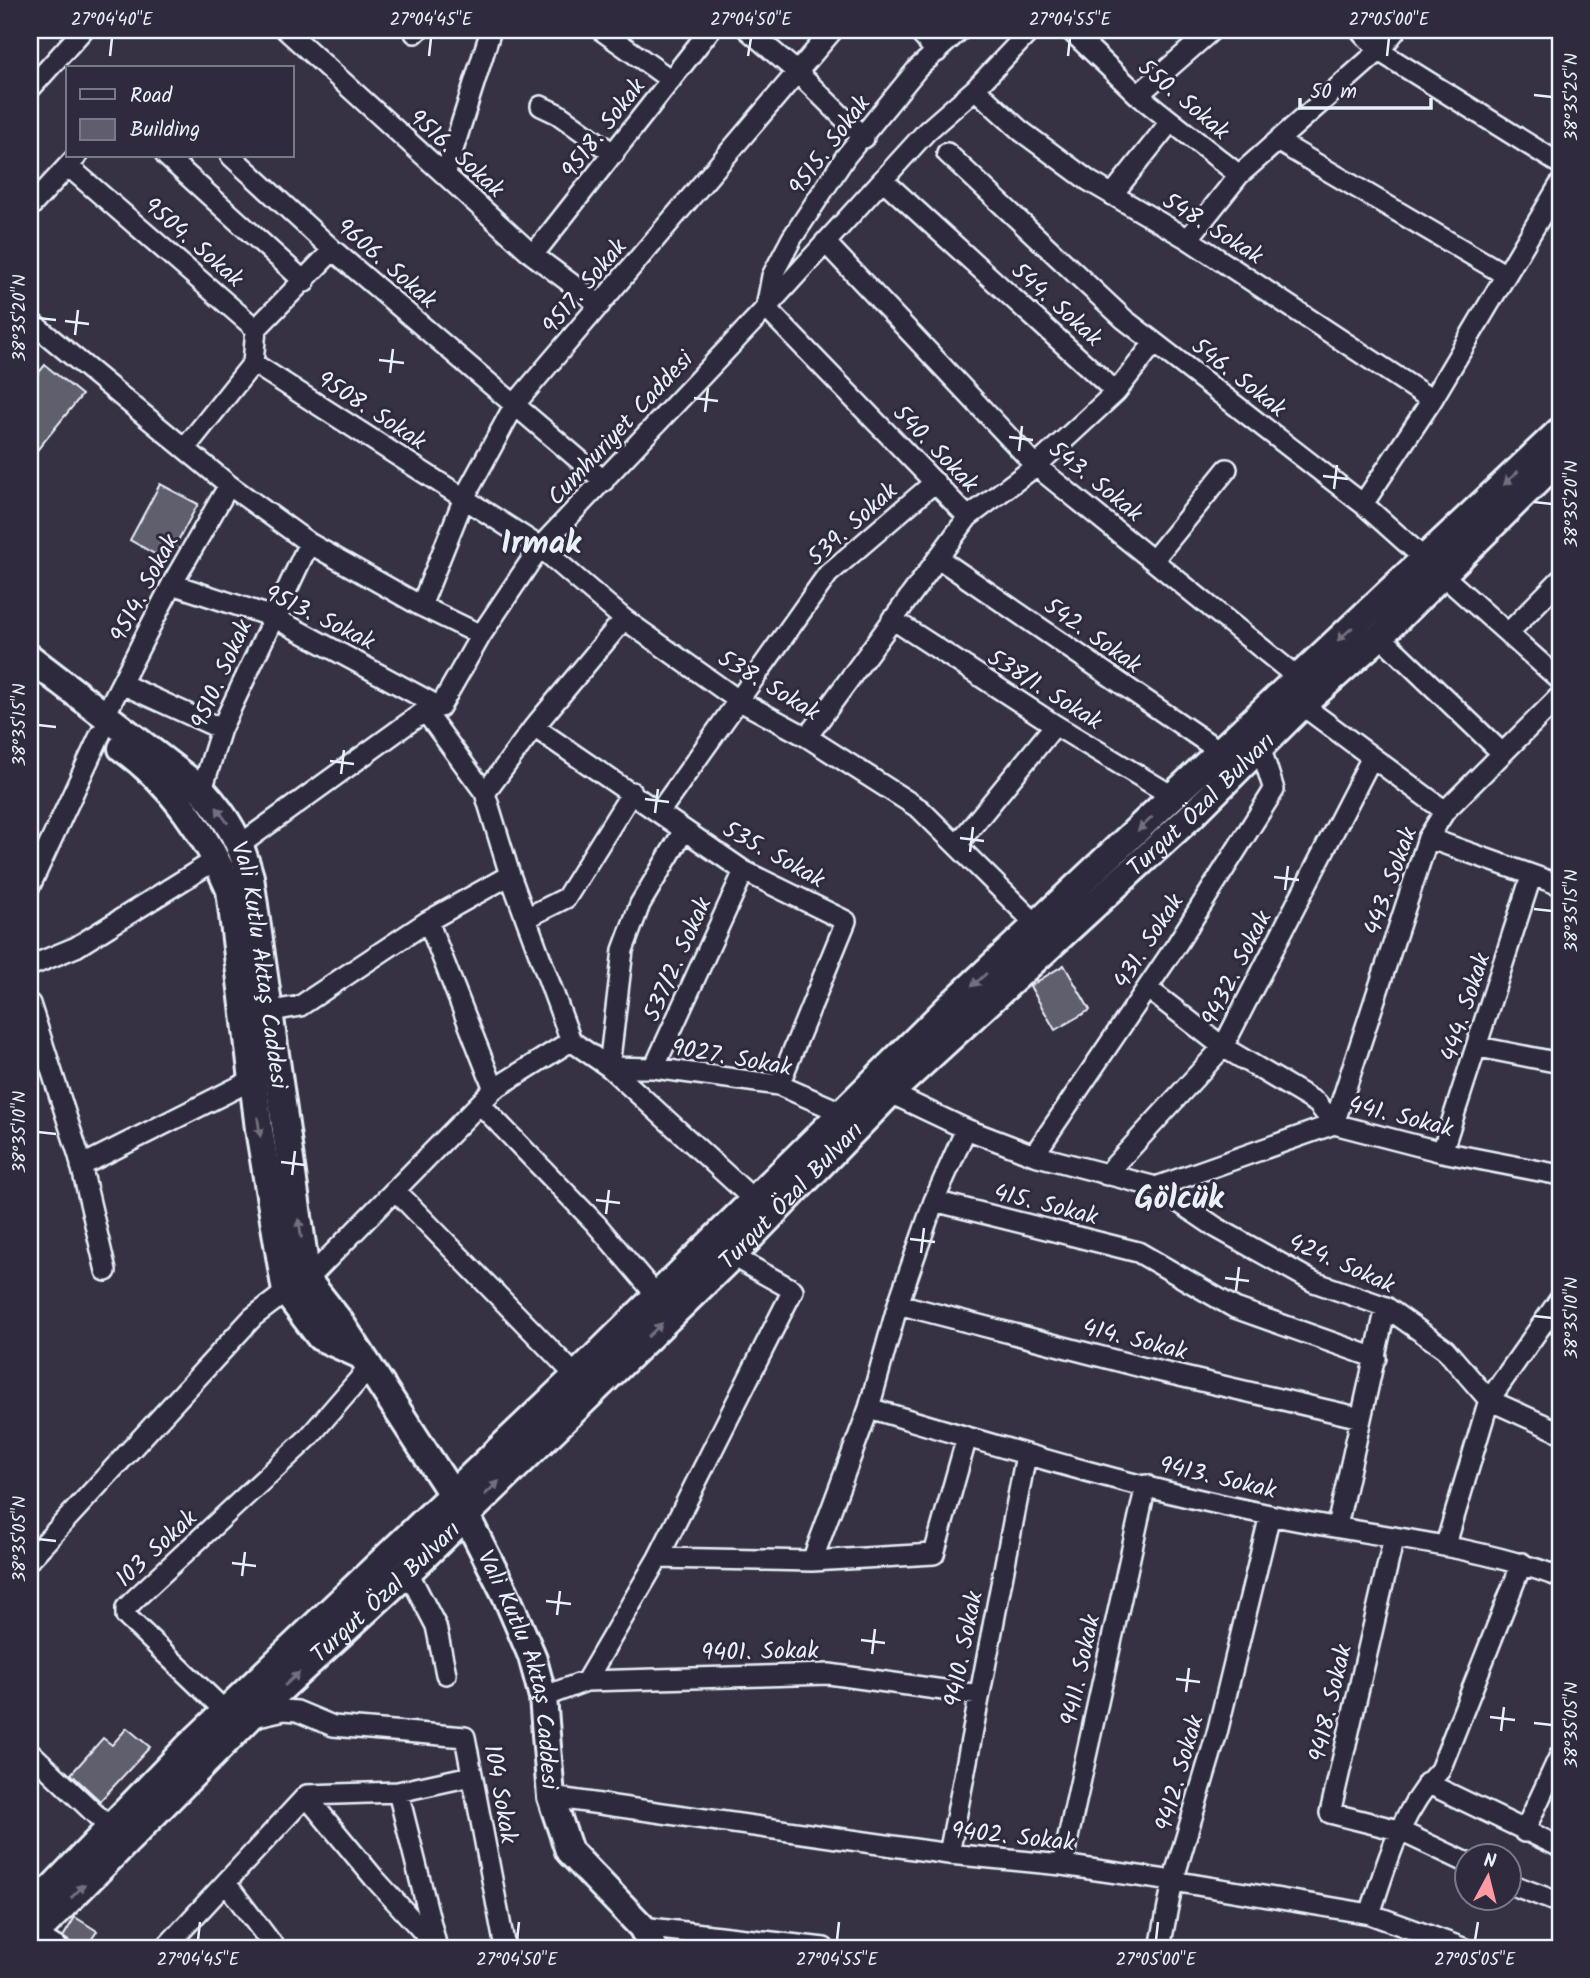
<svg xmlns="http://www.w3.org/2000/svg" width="1590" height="1978" font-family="Kalam,sans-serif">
	<rect width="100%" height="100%" fill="#363244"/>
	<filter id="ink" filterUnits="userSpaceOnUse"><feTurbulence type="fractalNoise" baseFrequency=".0143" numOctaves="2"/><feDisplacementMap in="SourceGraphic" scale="14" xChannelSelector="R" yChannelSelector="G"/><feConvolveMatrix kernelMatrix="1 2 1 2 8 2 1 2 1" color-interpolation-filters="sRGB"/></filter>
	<g filter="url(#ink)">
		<path fill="#605e6e" stroke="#e8f1f8" stroke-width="2" d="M 45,365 L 82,395 L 30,459 L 30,383 Z
			M 160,484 L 198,504 L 167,561 L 130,540 Z
			M 1064,965 L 1090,1010 L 1055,1030 L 1030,986 Z
			M 127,1728 L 150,1747 L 100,1801 L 71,1774 L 103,1738 L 112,1745 Z
			M 75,1917 L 97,1931 L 86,1948 L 79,1948 L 63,1937 Z"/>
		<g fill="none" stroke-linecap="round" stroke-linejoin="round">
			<defs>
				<path id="street" d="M 286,30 L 533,255 L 600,305
					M 601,30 L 671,80
					M 748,30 L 797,72 L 864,138
					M 917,30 L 937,52
					M 960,30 L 918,68 L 846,156 L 792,238 L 772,276 L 766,308 L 968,517
					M 1070,30 L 1138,95 L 1239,175
					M 1360,30 L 1379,51 L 1560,164
					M 415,33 L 418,30
					M 30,89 L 83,30
					M 975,89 L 1021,131 L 1089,181 L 1188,239 L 1432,400
					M 1138,95 L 1212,30
					M 541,106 L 558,114 L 614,154
					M 1279,142 L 1504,274
					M 947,153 L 1124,319 L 1363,504 L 1560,680
					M 166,156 L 305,282
					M 231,156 L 333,250 L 604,481
					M 68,166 L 256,329
					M 445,175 L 491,30
					M 1112,195 L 1171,121
					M 30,207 L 77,156
					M 1188,239 L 1239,175 L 1379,51 L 1396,30
					M 825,242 L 1036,466 L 1297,677
					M 533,255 L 710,30
					M 30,321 L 229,485 L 309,543 L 421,606 L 481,635
					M 253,363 L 540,547 L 624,619 L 738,700 L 807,737 L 920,809 L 1038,926
					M 1116,392 L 1154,343
					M 186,447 L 253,363 L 256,329 L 333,250
					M 1363,504 L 1432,400 L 1560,184
					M 938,558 L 1221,752
					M 1154,559 L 1227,469
					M 172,584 L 273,617 L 440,707
					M 421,606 L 464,498 L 515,404 L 833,30
					M 892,619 L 1055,725 L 1174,797
					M 1508,633 L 1560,580
					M 1380,636 L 1502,753
					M 122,684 L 221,729
					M 1302,705 L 1445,811
					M 425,711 L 485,793 L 510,875 L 571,1041
					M 105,715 L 172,584 L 229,485
					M 534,727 L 744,871 L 846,921 L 779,1085
					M 807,737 L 968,517 L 1036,466 L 1116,392 L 883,180
					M 202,790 L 221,729 L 309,543
					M 485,793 L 534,727 L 624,619
					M 660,811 L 828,574 L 935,482
					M 683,832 L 640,904 L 623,950 L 609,1067 L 654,1068 L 779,1085 L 843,1113
					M 1428,838 L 1560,885
					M 241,844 L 425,711 L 440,707 L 481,635 L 540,547 L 766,308 L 927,131 L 975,89 L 1031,30
					M 957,845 L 1055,725
					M 30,886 L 101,733
					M 526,918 L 566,898 L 632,792
					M 428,921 L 494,1089
					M 30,966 L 76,947 L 217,859
					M 1147,988 L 1223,1047 L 1317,1103 L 1334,1124
					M 30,1004 L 79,1156 L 106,1271
					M 267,1012 L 300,1006 L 428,921 L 510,875
					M 1479,1047 L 1560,1063
					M 654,1068 L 744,871
					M 890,1093 L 966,1129 L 1034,1155 L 1156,1187 L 1217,1228 L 1314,1282 L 1386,1307 L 1445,1349 L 1489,1400 L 1560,1432
					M 480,1104 L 596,1224 L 657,1296
					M 1334,1124 L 1428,838 L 1445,811 L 1560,696
					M 1442,1152 L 1531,877
					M 1034,1155 L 1177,944 L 1274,790 L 1260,746
					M 81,1166 L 254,1079
					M 1106,1175 L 1223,1047 L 1372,757
					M 1156,1187 L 1334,1124 L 1442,1152 L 1560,1175
					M 395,1190 L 576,1376
					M 934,1201 L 1138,1252 L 1235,1308 L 1376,1358
					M 307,1280 L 494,1089 L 571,1041 L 609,1067 L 754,1200
					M 898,1304 L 1145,1368 L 1361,1418
					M 368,1369 L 308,1438 L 136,1598 L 126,1608 L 126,1616 L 225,1711 L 249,1718 L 284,1710 L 297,1711 L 333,1726 L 465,1737 L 505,1948
					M 869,1408 C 1001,1447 1134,1488 1270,1515 C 1368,1536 1465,1542 1560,1577
					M 1337,1526 L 1386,1307
					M 1394,1537 L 1330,1813 L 1398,1830 L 1468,1863
					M 1446,1544 L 1489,1400 L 1560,1299
					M 658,1558 L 812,1561 L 869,1408 L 898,1304 L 934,1201 L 966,1129
					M 30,1559 L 253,1317 L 286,1292
					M 812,1561 L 934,1554 L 967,1437
					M 408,1572 L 436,1626 L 446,1674
					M 586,1681 L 658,1558 L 793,1290 L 732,1256
					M 543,1697 L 586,1681 L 829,1674 L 979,1695
					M 30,1752 L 109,1827
					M 1427,1783 L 1560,1847
					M 398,1792 L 436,1944
					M 306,1796 L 374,1878 L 437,1947
					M 551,1797 L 949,1854 L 1062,1865 L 1173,1881 L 1370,1914 L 1463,1948
					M 1524,1832 L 1560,1755
					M 949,1854 L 1026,1455
					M 1062,1865 L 1146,1485
					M 226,1883 L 275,1948
					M 1510,1884 L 1560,1903
					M 1370,1914 C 1387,1862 1401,1810 1440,1770 L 1522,1563
					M 642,1927 L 824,1948
					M 30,1931 L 58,1948
					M 165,1948 L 307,1795 L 398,1792 L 471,1776
					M 1160,1948 L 1173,1881 L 1217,1733 L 1270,1515"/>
				<g id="secondary">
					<path id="s1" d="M 30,658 L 202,790 C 228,819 240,840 250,877 L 307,1280 L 340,1322 L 465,1514 L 505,1593 L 532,1656 L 543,1697 L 551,1797 L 569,1851 L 642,1927 L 653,1948"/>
					<path d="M 122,748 C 171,783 207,835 230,890 L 259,1129 L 286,1292 L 320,1337 L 358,1354"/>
					<path d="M 30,1911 L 187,1748 L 576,1376 L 949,1007 L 1560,431"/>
					<path id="s2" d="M 30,1939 L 249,1718 L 408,1572 L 732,1256 L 890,1093 L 1190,817 L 1302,705 L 1380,636 L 1560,458"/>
				</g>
			</defs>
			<use href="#street" stroke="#e8f1f8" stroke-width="24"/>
			<use href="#secondary" stroke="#e8f1f8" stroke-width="32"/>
			<use href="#street" stroke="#2f2a3d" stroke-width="19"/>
			<use href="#secondary" stroke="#2f2a3d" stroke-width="26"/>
		</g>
		<defs><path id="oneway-solid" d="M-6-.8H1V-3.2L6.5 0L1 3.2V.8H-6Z" transform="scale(1.75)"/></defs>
		<g fill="#70707e">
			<use href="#oneway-solid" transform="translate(1511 478) rotate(136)"/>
			<use href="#oneway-solid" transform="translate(1345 634) rotate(138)"/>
			<use href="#oneway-solid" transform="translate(222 815) rotate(-125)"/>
			<use href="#oneway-solid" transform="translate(1145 824) rotate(136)"/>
			<use href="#oneway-solid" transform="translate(979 980) rotate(138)"/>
			<use href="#oneway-solid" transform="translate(259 1127) rotate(82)"/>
			<use href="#oneway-solid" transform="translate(300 1228) rotate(-98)"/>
			<use href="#oneway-solid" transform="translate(655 1330) rotate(-44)"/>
			<use href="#oneway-solid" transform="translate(492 1488) rotate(-44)"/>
			<use href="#oneway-solid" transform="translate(292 1679) rotate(-42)"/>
			<use href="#oneway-solid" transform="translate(78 1891) rotate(-45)"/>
		</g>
	</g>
	<path fill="none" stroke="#e8f1f8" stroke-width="2.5" d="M 110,56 L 112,38M 429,56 L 431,38M 748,56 L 751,38M 1068,56 L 1070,38M 1387,56 L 1389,38M 1534,95 L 1552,97M 38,318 L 56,320M 65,321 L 89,324M 75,335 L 78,310M 379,360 L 404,363M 390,373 L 393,349M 694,398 L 718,401M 705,412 L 708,388M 1009,437 L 1033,440M 1019,451 L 1022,426M 1323,476 L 1348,479M 1334,489 L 1337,465M 1534,502 L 1552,504M 38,725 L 56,727M 330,761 L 354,764M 341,774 L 344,750M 645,799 L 669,802M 655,813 L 658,789M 960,838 L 984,841M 970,852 L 973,827M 1274,877 L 1299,880M 1285,890 L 1288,866M 1534,909 L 1552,911M 38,1132 L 56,1134M 281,1162 L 305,1165M 292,1175 L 295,1151M 596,1200 L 620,1203M 606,1214 L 609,1190M 910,1239 L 935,1242M 921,1253 L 924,1228M 1225,1278 L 1249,1281M 1236,1291 L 1239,1267M 1534,1316 L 1552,1318M 38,1539 L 56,1541M 232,1563 L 256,1566M 242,1576 L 245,1552M 546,1601 L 571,1604M 557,1615 L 560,1591M 861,1640 L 885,1643M 872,1654 L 875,1629M 1176,1679 L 1200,1682M 1186,1692 L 1189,1668M 1490,1717 L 1515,1720M 1534,1723 L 1552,1725M 1501,1731 L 1504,1707M 198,1940 L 200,1922M 517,1940 L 519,1922M 837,1940 L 839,1922M 1156,1940 L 1158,1922M 1475,1940 L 1478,1922"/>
	<g text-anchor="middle" stroke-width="6" stroke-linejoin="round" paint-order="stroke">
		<g font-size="24" fill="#e8f1f8" stroke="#2f2a3d">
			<text transform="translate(1184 99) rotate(40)" y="8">550. Sokak</text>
			<text transform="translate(603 128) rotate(-52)" y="8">9518. Sokak</text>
			<text transform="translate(829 145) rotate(-53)" y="8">9515. Sokak</text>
			<text transform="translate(457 153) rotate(42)" y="8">9516. Sokak</text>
			<text transform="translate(1213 228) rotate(32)" y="8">548. Sokak</text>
			<text transform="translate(194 242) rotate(41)" y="8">9504. Sokak</text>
			<text transform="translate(387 263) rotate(41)" y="8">9606. Sokak</text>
			<text transform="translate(584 286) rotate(-50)" y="8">9517. Sokak</text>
			<text transform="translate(1057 304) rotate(42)" y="8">544. Sokak</text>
			<text transform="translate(1239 377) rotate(38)" y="8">546. Sokak</text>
			<text transform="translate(372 410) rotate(33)" y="8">9508. Sokak</text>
			<text transform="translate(620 428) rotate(-47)" y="8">Cumhuriyet Caddesi</text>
			<text transform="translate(936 448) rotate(46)" y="8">540. Sokak</text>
			<text transform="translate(1096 481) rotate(39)" y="8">543. Sokak</text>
			<text transform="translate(852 524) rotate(-42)" y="8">539. Sokak</text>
			<text transform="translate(144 588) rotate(-62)" y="8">9514. Sokak</text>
			<text transform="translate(320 617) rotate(26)" y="8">9513. Sokak</text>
			<text transform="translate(1093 635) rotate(35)" y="8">542. Sokak</text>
			<text transform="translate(221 674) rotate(-66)" y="8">9510. Sokak</text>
			<text transform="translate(769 685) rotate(31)" y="8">538. Sokak</text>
			<text transform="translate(1045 689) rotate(32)" y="8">538/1. Sokak</text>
			<text dy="8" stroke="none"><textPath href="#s2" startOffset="1631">Turgut Özal Bulvarı</textPath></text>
			<text transform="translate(774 854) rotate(29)" y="8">535. Sokak</text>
			<text transform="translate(1390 881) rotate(-70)" y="8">443. Sokak</text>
			<text transform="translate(1148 941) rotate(-57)" y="8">431. Sokak</text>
			<text transform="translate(677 959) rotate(-66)" y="8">537/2. Sokak</text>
			<text dy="8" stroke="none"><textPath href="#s1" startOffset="406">Vali Kutlu Aktaş Caddesi</textPath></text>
			<text transform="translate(1236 968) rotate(-63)" y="8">9432. Sokak</text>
			<text transform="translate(1465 1007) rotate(-72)" y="8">444. Sokak</text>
			<text transform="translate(732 1057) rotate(10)" y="8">9027. Sokak</text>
			<text transform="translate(1401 1116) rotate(14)" y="8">441. Sokak</text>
			<text dy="8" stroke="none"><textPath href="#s2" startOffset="1064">Turgut Özal Bulvarı</textPath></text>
			<text transform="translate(1046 1204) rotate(14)" y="8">415. Sokak</text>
			<text transform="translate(1342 1263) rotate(24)" y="8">424. Sokak</text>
			<text transform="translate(1135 1339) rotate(14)" y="8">414. Sokak</text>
			<text transform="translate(1218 1477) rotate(13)" y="8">9413. Sokak</text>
			<text transform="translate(156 1548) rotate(-43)" y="8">103 Sokak</text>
			<text dy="8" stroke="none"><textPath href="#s2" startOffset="497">Turgut Özal Bulvarı</textPath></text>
			<text transform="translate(963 1649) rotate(-79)" y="8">9410. Sokak</text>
			<text transform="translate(760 1651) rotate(-1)" y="8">9401. Sokak</text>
			<text transform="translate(1080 1670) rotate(-78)" y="8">9411. Sokak</text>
			<text dy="8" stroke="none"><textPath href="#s1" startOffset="1174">Vali Kutlu Aktaş Caddesi</textPath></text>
			<text transform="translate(1330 1703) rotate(-77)" y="8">9418. Sokak</text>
			<text transform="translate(1179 1773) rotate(-74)" y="8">9412. Sokak</text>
			<text transform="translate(501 1794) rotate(80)" y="8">104 Sokak</text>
			<text transform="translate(1013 1836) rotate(6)" y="8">9402. Sokak</text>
		</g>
		<g font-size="32" font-weight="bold" fill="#e8f1f8" stroke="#2f2a3d">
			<text x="541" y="553">Irmak</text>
			<text x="1179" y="1208">Gölcük</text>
		</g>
	</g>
	<rect width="1590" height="1978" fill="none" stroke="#2f2a3d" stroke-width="77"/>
	<rect x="66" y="66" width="228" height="91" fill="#2f2a3d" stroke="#797a88" stroke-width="2"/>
	<rect x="80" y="89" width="35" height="10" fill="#2f2a3d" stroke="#797a88" stroke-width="2"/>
	<text x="130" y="102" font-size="21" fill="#e8f1f8">Road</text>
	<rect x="80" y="119" width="35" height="21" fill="#605e6e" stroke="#797a88" stroke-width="2"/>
	<text x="130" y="136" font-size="21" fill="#e8f1f8">Building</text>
	<g transform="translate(1488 1877) rotate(7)"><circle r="33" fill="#2f2a3d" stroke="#797a88" stroke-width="2"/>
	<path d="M0-5L12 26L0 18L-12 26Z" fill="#ff9aa2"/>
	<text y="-10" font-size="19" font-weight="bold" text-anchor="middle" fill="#e8f1f8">N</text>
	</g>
	<path d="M1300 98v10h131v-10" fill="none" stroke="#e8f1f8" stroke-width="3.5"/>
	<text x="1310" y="98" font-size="21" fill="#e8f1f8" stroke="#2f2a3d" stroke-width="5" paint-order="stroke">50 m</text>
	<rect x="38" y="38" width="1514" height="1902" fill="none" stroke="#e8f1f8" stroke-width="2.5"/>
	<g font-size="18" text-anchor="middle" fill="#e8f1f8">
		<text x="112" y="25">27°04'40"E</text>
		<text x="431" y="25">27°04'45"E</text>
		<text x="751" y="25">27°04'50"E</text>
		<text x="1070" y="25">27°04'55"E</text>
		<text x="1389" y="25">27°05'00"E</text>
		<text transform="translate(1571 97) rotate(-90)" y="6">38°35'25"N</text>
		<text transform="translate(19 318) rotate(-90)" y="6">38°35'20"N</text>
		<text transform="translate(1571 504) rotate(-90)" y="6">38°35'20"N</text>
		<text transform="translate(19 725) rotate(-90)" y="6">38°35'15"N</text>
		<text transform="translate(1571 911) rotate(-90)" y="6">38°35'15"N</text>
		<text transform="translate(19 1132) rotate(-90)" y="6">38°35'10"N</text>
		<text transform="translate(1571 1318) rotate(-90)" y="6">38°35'10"N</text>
		<text transform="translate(19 1539) rotate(-90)" y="6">38°35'05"N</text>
		<text transform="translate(1571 1725) rotate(-90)" y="6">38°35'05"N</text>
		<text x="198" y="1965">27°04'45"E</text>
		<text x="517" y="1965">27°04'50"E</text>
		<text x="837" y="1965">27°04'55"E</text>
		<text x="1156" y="1965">27°05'00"E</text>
		<text x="1475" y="1965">27°05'05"E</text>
	</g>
</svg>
